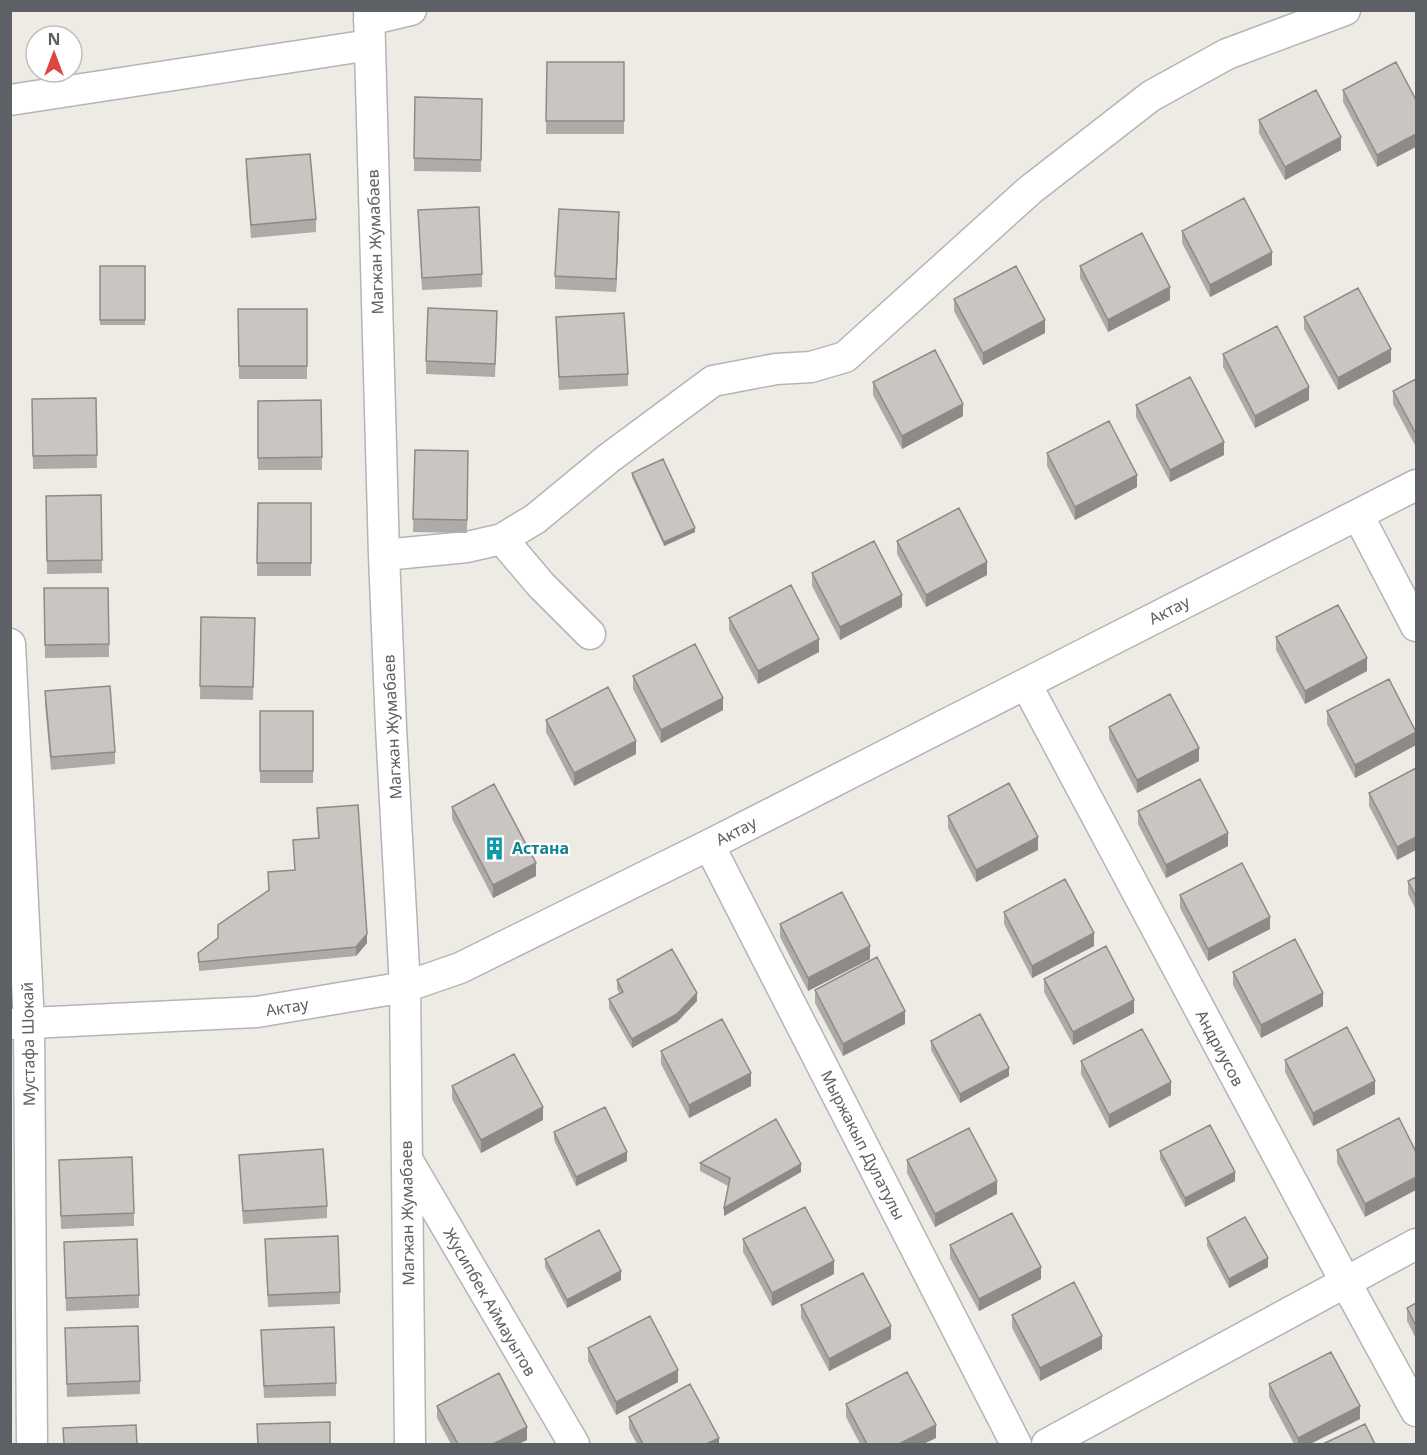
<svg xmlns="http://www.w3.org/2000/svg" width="1427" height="1455" font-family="'Noto Sans',sans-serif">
	<rect width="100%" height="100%" fill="#eeebe5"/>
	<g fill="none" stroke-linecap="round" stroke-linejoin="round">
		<defs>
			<path id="minor" d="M 369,10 L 384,555 L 391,727 L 405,987 L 410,1444
				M 369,20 L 411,10
				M 10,100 L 370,45
				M 1358,515 L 1416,626
				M 502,539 L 541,585 L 590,634
				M 384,555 L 467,547 L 502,539 L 535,519 L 609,458 L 713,381 L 776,369 L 811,367 L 845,357 L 1030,190 L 1151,96 L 1227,54 L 1345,10
				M 10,644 L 29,1023 L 32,1444
				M 1026,684 L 1346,1283 L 1416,1411
				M 709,845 L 1016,1444
				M 10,1024 L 257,1012 L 405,987 L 460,968 L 709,845 L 1416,485
				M 408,1161 L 574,1444
				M 1047,1444 L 1416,1244"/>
		</defs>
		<use href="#minor" stroke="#b2b5b8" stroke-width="33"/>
		<use href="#minor" stroke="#fff" stroke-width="30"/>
	</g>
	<path fill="#adaaa7" d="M 547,62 L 624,62 L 624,134 L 546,134 Z
		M 1396,62 L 1377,167 L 1343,102 L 1343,90 Z
		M 482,99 L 481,172 L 414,171 L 414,158 Z
		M 1259,120 L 1341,150 L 1285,180 L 1259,133 Z
		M 246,159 L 316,219 L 316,232 L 251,238 L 246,172 Z
		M 418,210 L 482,274 L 482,287 L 422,290 Z
		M 619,225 L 616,292 L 555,289 L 555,276 Z
		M 1182,231 L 1272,265 L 1210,297 L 1182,243 Z
		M 100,266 L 145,266 L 145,325 L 100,325 Z
		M 1080,266 L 1170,300 L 1108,332 L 1080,278 Z
		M 954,299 L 1045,333 L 983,365 L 954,311 Z
		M 238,309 L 307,309 L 307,379 L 239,379 Z
		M 556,317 L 628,374 L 628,386 L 559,390 Z
		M 1304,317 L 1391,362 L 1338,390 L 1304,329 Z
		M 497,324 L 495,377 L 426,374 L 426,361 Z
		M 1223,354 L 1309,400 L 1255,428 L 1223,367 Z
		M 1416,379 L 1416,447 L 1393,404 L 1393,391 Z
		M 873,382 L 963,416 L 902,449 L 873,395 Z
		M 96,398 L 97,468 L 33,469 L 32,399 Z
		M 321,400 L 322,470 L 258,470 L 258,401 Z
		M 1136,405 L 1224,455 L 1170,482 L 1136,417 Z
		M 415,450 L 468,451 L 467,533 L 413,532 Z
		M 1047,453 L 1137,487 L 1075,520 L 1047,466 Z
		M 632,473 L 695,532 L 664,546 L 632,477 Z
		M 101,495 L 102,573 L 47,574 L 46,496 Z
		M 258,503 L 311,503 L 311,576 L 257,576 Z
		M 897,541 L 987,575 L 926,607 L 897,554 Z
		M 812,573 L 902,607 L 840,640 L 812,586 Z
		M 44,588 L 108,588 L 109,657 L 45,658 Z
		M 201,617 L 255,618 L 253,700 L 200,699 Z
		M 729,618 L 819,652 L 758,684 L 729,630 Z
		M 1276,637 L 1367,671 L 1305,704 L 1276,650 Z
		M 633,676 L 723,710 L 661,743 L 633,689 Z
		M 45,691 L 115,752 L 115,764 L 51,770 L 45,704 Z
		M 260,711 L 313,711 L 313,783 L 260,783 Z
		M 1327,711 L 1416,732 L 1416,745 L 1355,778 L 1327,724 Z
		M 546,720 L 636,754 L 574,786 L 546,732 Z
		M 1109,727 L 1199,761 L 1137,793 L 1109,739 Z
		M 1416,768 L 1397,860 L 1369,806 L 1369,793 Z
		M 452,807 L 536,876 L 493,898 L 452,819 Z
		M 317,808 L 367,943 L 356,956 L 199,971 L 198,953 L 218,938 L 268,890 L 268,872 L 295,870 L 293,840 L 318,838 Z
		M 1138,811 L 1228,846 L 1166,878 L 1138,824 Z
		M 948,816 L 1038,850 L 976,882 L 948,828 Z
		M 1416,877 L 1416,910 L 1408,894 L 1408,881 Z
		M 1180,895 L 1270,929 L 1208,961 L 1180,908 Z
		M 1004,912 L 1094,946 L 1032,978 L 1004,924 Z
		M 780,924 L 870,959 L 808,991 L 780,937 Z
		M 1233,972 L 1323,1006 L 1261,1038 L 1233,985 Z
		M 1044,979 L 1134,1013 L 1073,1045 L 1044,992 Z
		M 617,980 L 697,1001 L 677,1022 L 632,1048 L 609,1008 L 609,999 L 620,994 L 617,989 Z
		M 815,990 L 905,1024 L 843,1056 L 815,1003 Z
		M 931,1041 L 1009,1076 L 960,1103 L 931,1050 Z
		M 661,1051 L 751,1086 L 689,1118 L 661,1064 Z
		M 1285,1060 L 1375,1094 L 1313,1126 L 1285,1072 Z
		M 1081,1061 L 1171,1095 L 1109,1128 L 1081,1074 Z
		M 452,1086 L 543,1120 L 481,1153 L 452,1099 Z
		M 1399,1118 L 1365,1217 L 1337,1163 L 1337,1150 Z
		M 554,1132 L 627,1161 L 576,1186 L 554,1140 Z
		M 1160,1151 L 1235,1181 L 1185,1207 L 1160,1159 Z
		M 239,1155 L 327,1206 L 327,1218 L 243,1224 Z
		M 59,1160 L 134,1213 L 134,1226 L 61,1229 Z
		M 907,1160 L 997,1194 L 935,1227 L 907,1173 Z
		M 700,1163 L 801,1172 L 724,1216 L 728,1186 L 700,1171 Z
		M 1207,1238 L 1268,1267 L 1229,1288 L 1207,1246 Z
		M 265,1239 L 340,1292 L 340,1304 L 268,1307 Z
		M 743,1239 L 834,1274 L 772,1306 L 743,1252 Z
		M 64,1242 L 139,1295 L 139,1308 L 66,1311 Z
		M 950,1245 L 1041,1279 L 979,1311 L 950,1258 Z
		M 545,1259 L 621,1280 L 567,1308 L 545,1267 Z
		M 1416,1303 L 1416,1339 L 1407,1321 L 1407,1308 Z
		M 801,1305 L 891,1339 L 829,1371 L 801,1318 Z
		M 1012,1315 L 1102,1349 L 1040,1381 L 1012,1328 Z
		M 65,1328 L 140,1381 L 140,1394 L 67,1397 Z
		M 261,1330 L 336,1383 L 336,1396 L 264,1398 Z
		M 588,1348 L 678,1382 L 616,1415 L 588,1361 Z
		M 1269,1384 L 1360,1419 L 1310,1444 L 1294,1444 L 1269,1397 Z
		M 846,1404 L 936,1438 L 923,1444 L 860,1444 L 846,1417 Z
		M 437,1406 L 527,1440 L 518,1444 L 451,1444 L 437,1418 Z
		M 629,1417 L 719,1444 L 637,1444 L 629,1429 Z"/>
	<path fill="#8d8b88" d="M 1416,134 L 1416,147 L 1377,167 L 1377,155 Z
		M 1341,137 L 1341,150 L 1285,180 L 1285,167 Z
		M 619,212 L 619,225 L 616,292 L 616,279 Z
		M 1272,252 L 1272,265 L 1210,297 L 1210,285 Z
		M 1170,287 L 1170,300 L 1108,332 L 1108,320 Z
		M 1045,320 L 1045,333 L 983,365 L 983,353 Z
		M 1391,349 L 1391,362 L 1338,390 L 1338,378 Z
		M 1309,387 L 1309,400 L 1255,428 L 1255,416 Z
		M 963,404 L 963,416 L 902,449 L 902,436 Z
		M 1224,442 L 1224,455 L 1170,482 L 1170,470 Z
		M 1137,475 L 1137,487 L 1075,520 L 1075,507 Z
		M 695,528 L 695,532 L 664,546 L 664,542 Z
		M 987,562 L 987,575 L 926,607 L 926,595 Z
		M 902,595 L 902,607 L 840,640 L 840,627 Z
		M 819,639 L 819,652 L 758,684 L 758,671 Z
		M 1367,658 L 1367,671 L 1305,704 L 1305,691 Z
		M 723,698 L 723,710 L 661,743 L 661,730 Z
		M 1416,732 L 1416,745 L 1355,778 L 1355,765 Z
		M 636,741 L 636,754 L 574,786 L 574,773 Z
		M 1199,748 L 1199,761 L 1137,793 L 1137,780 Z
		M 1228,833 L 1228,846 L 1166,878 L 1166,865 Z
		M 1038,837 L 1038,850 L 976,882 L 976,870 Z
		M 1416,837 L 1416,850 L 1397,860 L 1397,847 Z
		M 536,863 L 536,876 L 493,898 L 493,885 Z
		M 1270,917 L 1270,929 L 1208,961 L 1208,949 Z
		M 1094,933 L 1094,946 L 1032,978 L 1032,966 Z
		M 367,934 L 367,943 L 356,956 L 356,947 Z
		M 870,946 L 870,959 L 808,991 L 808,978 Z
		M 697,993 L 697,1001 L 677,1022 L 632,1048 L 632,1039 Z
		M 1323,993 L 1323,1006 L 1261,1038 L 1261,1025 Z
		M 1134,1000 L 1134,1013 L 1073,1045 L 1073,1032 Z
		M 905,1011 L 905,1024 L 843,1056 L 843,1044 Z
		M 1009,1068 L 1009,1076 L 960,1103 L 960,1094 Z
		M 751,1073 L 751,1086 L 689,1118 L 689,1105 Z
		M 1375,1081 L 1375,1094 L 1313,1126 L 1313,1113 Z
		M 1171,1082 L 1171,1095 L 1109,1128 L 1109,1115 Z
		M 543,1107 L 543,1120 L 481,1153 L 481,1140 Z
		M 627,1152 L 627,1161 L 576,1186 L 576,1177 Z
		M 801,1164 L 801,1172 L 724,1216 L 724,1208 Z
		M 1235,1172 L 1235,1181 L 1185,1207 L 1185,1198 Z
		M 1416,1177 L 1416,1190 L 1365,1217 L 1365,1204 Z
		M 997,1181 L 997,1194 L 935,1227 L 935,1214 Z
		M 1268,1258 L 1268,1267 L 1229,1288 L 1229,1279 Z
		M 834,1261 L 834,1274 L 772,1306 L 772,1293 Z
		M 1041,1267 L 1041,1279 L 979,1311 L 979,1299 Z
		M 621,1271 L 621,1280 L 567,1308 L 567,1300 Z
		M 891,1326 L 891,1339 L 829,1371 L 829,1359 Z
		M 1102,1336 L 1102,1349 L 1040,1381 L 1040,1368 Z
		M 678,1370 L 678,1382 L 616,1415 L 616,1402 Z
		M 1360,1406 L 1360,1419 L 1310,1444 L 1298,1444 L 1298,1438 Z
		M 936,1425 L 936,1438 L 923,1444 L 899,1444 Z
		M 527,1427 L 527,1440 L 518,1444 L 493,1444 Z
		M 719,1438 L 719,1444 L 706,1444 Z"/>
	<path fill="#c9c6c2" stroke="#8d8b88" stroke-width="1.5" d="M 547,62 L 624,62 L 624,121 L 546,121 Z
		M 1396,62 L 1416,100 L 1416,134 L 1377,155 L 1343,90 Z
		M 1316,90 L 1341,137 L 1285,167 L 1259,120 Z
		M 415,97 L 482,99 L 481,160 L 414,158 Z
		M 310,154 L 316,219 L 251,225 L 246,159 Z
		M 1244,198 L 1272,252 L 1210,285 L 1182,231 Z
		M 479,207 L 482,274 L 422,278 L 418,210 Z
		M 559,209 L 619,212 L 616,279 L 555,276 Z
		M 1142,233 L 1170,287 L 1108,320 L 1080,266 Z
		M 100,266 L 145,266 L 145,320 L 100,320 Z
		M 1016,266 L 1045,320 L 983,353 L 954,299 Z
		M 1358,288 L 1391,349 L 1338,378 L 1304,317 Z
		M 428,308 L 497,311 L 495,364 L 426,361 Z
		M 238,309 L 307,309 L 307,366 L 239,366 Z
		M 624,313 L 628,374 L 559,377 L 556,317 Z
		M 1277,326 L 1309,387 L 1255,416 L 1223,354 Z
		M 935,350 L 963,404 L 902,436 L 873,382 Z
		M 1190,377 L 1224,442 L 1170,470 L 1136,405 Z
		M 1416,379 L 1416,434 L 1393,391 Z
		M 96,398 L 97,455 L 33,456 L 32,399 Z
		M 321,400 L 322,457 L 258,458 L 258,401 Z
		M 1109,421 L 1137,475 L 1075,507 L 1047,453 Z
		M 415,450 L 468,451 L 467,520 L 413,519 Z
		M 663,459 L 695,528 L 664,542 L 632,473 Z
		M 101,495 L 102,560 L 47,561 L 46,496 Z
		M 258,503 L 311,503 L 311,563 L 257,563 Z
		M 959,508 L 987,562 L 926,595 L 897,541 Z
		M 874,541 L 902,595 L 840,627 L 812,573 Z
		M 791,585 L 819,639 L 758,671 L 729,618 Z
		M 44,588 L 108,588 L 109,644 L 45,645 Z
		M 1338,605 L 1367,658 L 1305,691 L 1276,637 Z
		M 201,617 L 255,618 L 253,687 L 200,686 Z
		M 695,644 L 723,698 L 661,730 L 633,676 Z
		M 1389,679 L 1416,732 L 1355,765 L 1327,711 Z
		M 110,686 L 115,752 L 51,757 L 45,691 Z
		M 608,687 L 636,741 L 574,773 L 546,720 Z
		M 1170,694 L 1199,748 L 1137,780 L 1109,727 Z
		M 260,711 L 313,711 L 313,771 L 260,771 Z
		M 1416,768 L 1416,837 L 1397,847 L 1369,793 Z
		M 1200,779 L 1228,833 L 1166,865 L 1138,811 Z
		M 1009,783 L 1038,837 L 976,870 L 948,816 Z
		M 494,784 L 536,863 L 493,885 L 452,807 Z
		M 358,805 L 367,934 L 356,947 L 199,962 L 198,953 L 218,938 L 218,925 L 269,890 L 268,872 L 295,870 L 293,840 L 319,838 L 317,808 Z
		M 1242,863 L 1270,917 L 1208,949 L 1180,895 Z
		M 1416,877 L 1416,897 L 1408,881 Z
		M 1065,879 L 1094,933 L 1032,966 L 1004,912 Z
		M 842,892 L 870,946 L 808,978 L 780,924 Z
		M 1295,939 L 1323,993 L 1261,1025 L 1233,972 Z
		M 1106,946 L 1134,1000 L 1073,1032 L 1044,979 Z
		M 672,949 L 697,993 L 677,1014 L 632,1039 L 609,999 L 623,992 L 617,980 Z
		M 877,957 L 905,1011 L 843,1044 L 815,990 Z
		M 980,1014 L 1009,1068 L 960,1094 L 931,1041 Z
		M 722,1019 L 751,1073 L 689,1105 L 661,1051 Z
		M 1347,1027 L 1375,1081 L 1313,1113 L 1285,1060 Z
		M 1142,1029 L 1171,1082 L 1109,1115 L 1081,1061 Z
		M 514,1054 L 543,1107 L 481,1140 L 452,1086 Z
		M 605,1107 L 627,1152 L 576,1177 L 554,1132 Z
		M 1399,1118 L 1416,1152 L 1416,1177 L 1365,1204 L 1337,1150 Z
		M 776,1119 L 801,1164 L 724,1208 L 730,1178 L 700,1163 Z
		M 1210,1125 L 1235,1172 L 1185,1198 L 1160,1151 Z
		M 969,1128 L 997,1181 L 935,1214 L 907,1160 Z
		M 323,1149 L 327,1206 L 243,1211 L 239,1155 Z
		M 132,1157 L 134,1213 L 61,1216 L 59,1160 Z
		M 805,1207 L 834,1261 L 772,1293 L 743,1239 Z
		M 1012,1213 L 1041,1267 L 979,1299 L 950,1245 Z
		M 1245,1217 L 1268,1258 L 1229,1279 L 1207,1238 Z
		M 599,1230 L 621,1271 L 567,1300 L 545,1259 Z
		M 338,1236 L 340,1292 L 268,1295 L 265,1239 Z
		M 137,1239 L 139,1295 L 66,1298 L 64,1242 Z
		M 863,1273 L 891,1326 L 829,1359 L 801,1305 Z
		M 1074,1282 L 1102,1336 L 1040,1368 L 1012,1315 Z
		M 1416,1303 L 1416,1326 L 1407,1308 Z
		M 650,1316 L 678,1370 L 616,1402 L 588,1348 Z
		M 138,1326 L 140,1381 L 67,1384 L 65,1328 Z
		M 334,1327 L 336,1383 L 264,1386 L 261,1330 Z
		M 1331,1352 L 1360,1406 L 1298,1438 L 1269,1384 Z
		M 907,1372 L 936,1425 L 899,1444 L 867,1444 L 846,1404 Z
		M 499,1373 L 527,1427 L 493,1444 L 458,1444 L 437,1406 Z
		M 690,1384 L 719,1438 L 706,1444 L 643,1444 L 629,1417 Z
		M 330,1422 L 330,1444 L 258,1444 L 257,1424 Z
		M 1365,1424 L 1375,1444 L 1323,1444 Z
		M 136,1425 L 137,1444 L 64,1444 L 63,1428 Z"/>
	<defs>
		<symbol id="building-bare" viewBox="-9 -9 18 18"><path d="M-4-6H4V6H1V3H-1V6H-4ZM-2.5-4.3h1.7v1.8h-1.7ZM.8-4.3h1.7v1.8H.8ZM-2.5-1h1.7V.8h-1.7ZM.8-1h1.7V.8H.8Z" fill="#0f9aa8" stroke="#fff" stroke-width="2.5" paint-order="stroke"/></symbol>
	</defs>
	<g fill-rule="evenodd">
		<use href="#building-bare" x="478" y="832" width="33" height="33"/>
	</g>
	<g text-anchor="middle" stroke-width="4.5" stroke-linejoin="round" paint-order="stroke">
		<g font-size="16" fill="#5d6064" stroke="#fff">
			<text transform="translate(375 242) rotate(-92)" y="6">Магжан Жумабаев</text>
			<text transform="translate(1169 610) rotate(-27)" y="6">Актау</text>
			<text transform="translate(392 727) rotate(-93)" y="6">Магжан Жумабаев</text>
			<text transform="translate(736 831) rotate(-27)" y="6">Актау</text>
			<text transform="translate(287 1007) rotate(-9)" y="6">Актау</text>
			<text transform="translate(28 1044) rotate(-91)" y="6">Мустафа Шокай</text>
			<text transform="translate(1220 1048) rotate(62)" y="6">Андриусов</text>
			<text transform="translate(863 1145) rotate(63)" y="6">Мыржакып Дулатулы</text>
			<text transform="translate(407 1213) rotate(-91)" y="6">Магжан Жумабаев</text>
			<text transform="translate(490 1302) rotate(60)" y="6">Жусипбек Аймауытов</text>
		</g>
		<g font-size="16" font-weight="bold" fill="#0d838f" stroke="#fff" text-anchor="start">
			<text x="512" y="854">Астана</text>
		</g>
	</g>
	<rect width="1427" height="1455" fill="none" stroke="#5d6064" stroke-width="24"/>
	<g transform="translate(54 54)"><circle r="28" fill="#ffffff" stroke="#bebfc1" stroke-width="1.5"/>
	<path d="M0-4.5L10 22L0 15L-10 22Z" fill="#d94740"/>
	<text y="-9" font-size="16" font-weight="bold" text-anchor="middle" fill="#5d6064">N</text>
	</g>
</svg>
